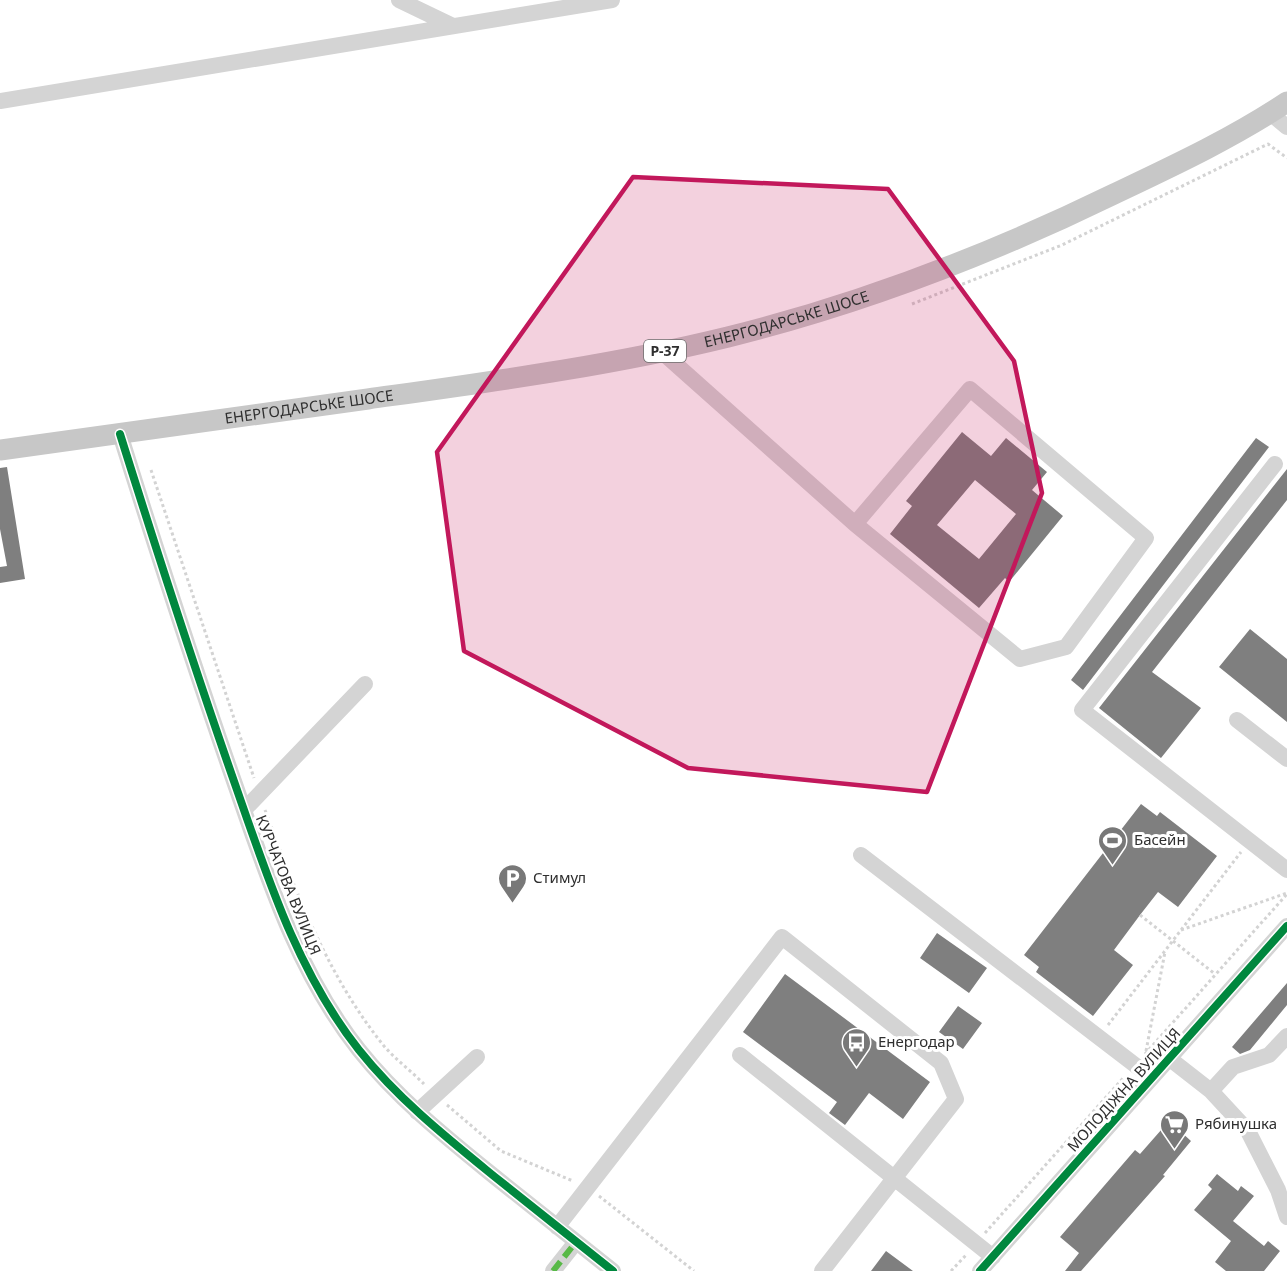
<svg xmlns="http://www.w3.org/2000/svg" width="1287" height="1271" font-family="'Noto Sans',sans-serif">
	<rect width="100%" height="100%" fill="#fff"/>
	<path fill="#7f7f7f" fill-rule="evenodd" d="M 962,432 L 991,456 L 1006,438 L 1047,472 L 1032,490 L 1063,516 L 1009,582 L 1005,578 L 979,608 L 890,534 L 912,506 L 906,501 ZM 975,480 L 1016,514 L 979,559 L 937,525 Z
		M 1256,438 L 1269,447 L 1083,690 L 1071,680 Z
		M 7,467 L 25,579 L 0,583 L 0,567 L 7,566 L 0,529 L 0,468 Z
		M 1287,469 L 1287,500 L 1152,672 L 1201,708 L 1161,758 L 1099,708 Z
		M 1250,629 L 1287,659 L 1287,722 L 1219,667 Z
		M 1141,804 L 1157,816 L 1160,812 L 1217,856 L 1178,907 L 1158,892 L 1140,915 L 1114,950 L 1133,965 L 1093,1016 L 1036,972 L 1039,967 L 1024,955 Z
		M 937,933 L 987,968 L 969,993 L 920,958 Z
		M 785,974 L 930,1082 L 903,1119 L 869,1093 L 845,1125 L 829,1113 L 837,1102 L 743,1032 Z
		M 1287,983 L 1287,1005 L 1250,1050 L 1240,1054 L 1232,1047 Z
		M 958,1006 L 982,1023 L 963,1049 L 939,1032 Z
		M 1169,1121 L 1191,1141 L 1163,1175 L 1165,1176 L 1081,1271 L 1065,1271 L 1079,1253 L 1060,1237 L 1135,1150 L 1140,1154 Z
		M 1217,1174 L 1238,1191 L 1241,1186 L 1254,1196 L 1233,1221 L 1264,1246 L 1268,1241 L 1280,1251 L 1264,1271 L 1226,1271 L 1215,1262 L 1231,1241 L 1194,1210 L 1212,1189 L 1208,1185 Z
		M 886,1251 L 913,1271 L 871,1271 Z"/>
	<g fill="none" stroke-linecap="round" stroke-linejoin="round">
		<path stroke="#d3d3d3" stroke-width="3" stroke-dasharray="3 3" stroke-linecap="butt" d="M 912,304 L 1062,245 L 1268,144 L 1287,158
			M 151,470 L 254,778
			M 265,810 C 296,892 328,977 384,1046 C 396,1060 411,1071 424,1084
			M 1140,915 L 1215,974
			M 1181,930 L 1287,893
			M 1108,1025 L 1241,852
			M 1146,1051 L 1165,952
			M 1145,1054 L 1287,894
			M 447,1105 L 501,1151 L 573,1181
			M 599,1196 L 694,1271
			M 985,1233 L 1124,1077
			M 951,1271 L 967,1254"/>
		<path stroke="#d4d4d4" stroke-width="16" d="M 399,0 L 453,26
			M 0,101 L 612,0
			M 1270,113 L 1287,127
			M 662,352 L 855,524 L 1020,659 L 1066,647 L 1146,538 L 970,389 L 855,524
			M 120,434 C 157,552 195,670 236,787 C 268,879 298,973 359,1050 C 398,1099 447,1138 495,1177 C 534,1208 574,1240 613,1271
			M 1275,464 L 1082,710 L 1287,870
			M 1237,720 L 1287,759
			M 244,810 L 365,684
			M 861,855 L 1152,1078
			M 740,1055 L 993,1257
			M 1170,1059 L 1211,1091 L 1233,1067 L 1269,1055 L 1287,1036
			M 1211,1091 L 1248,1131 L 1278,1190 L 1287,1217
			M 417,1112 L 477,1057
			M 557,1227 L 782,937 L 941,1063 L 956,1099 L 822,1271
			M 553,1271 L 576,1242
			M 980,1271 L 1287,926"/>
		<path stroke="#c7c7c7" stroke-width="21" id="s1" d="M 0,450 C 123,433 246,416 368,399 C 489,382 610,366 728,337 C 861,304 991,254 1114,194 C 1173,166 1233,138 1287,102"/>
		<path stroke="#58b947" stroke-width="6" stroke-dasharray="12 6" stroke-linecap="butt" d="M 553,1271 L 576,1242"/>
		<defs>
			<path id="cycleway" d="M 120,434 C 157,552 195,670 236,787 C 268,879 298,973 359,1050 C 398,1099 447,1138 495,1177 C 534,1208 574,1240 613,1271
				M 980,1271 L 1287,926"/>
		</defs>
		<use href="#cycleway" stroke="#fff" stroke-width="11"/>
		<use href="#cycleway" stroke="#00873e" stroke-width="8"/>
	</g>
	<path fill="#c2185b" fill-opacity="0.2" stroke="#c2185b" stroke-width="4.5" stroke-linejoin="round" d="M 633,177 L 888,189 L 1014,361 L 1042,493 L 927,792 L 688,768 L 464,651 L 437,452 Z"/>
	<defs>
		<symbol id="stadium-pin" viewBox="-11 -11 22 30"><path d="M0 17L-7.5 6A9.5 9.5 0 1 1 7.5 6Z" fill="#787878" stroke="#fff"/><path d="M0-5a6.5 5 0 1 0 0 10a6.5 5 0 1 0 0-10ZM-3.5-1.8h7v3.6h-7Z" fill="#fff"/></symbol>
		<symbol id="parking-pin" viewBox="-11 -11 22 30"><path d="M0 17L-7.5 6A9.5 9.5 0 1 1 7.5 6Z" fill="#787878" stroke="#fff"/><path d="M-3.5-5.5H1a3.5 3.5 0 0 1 0 7H-1V5.5H-3.5ZM-1-3.4V-.6H.8a1.4 1.4 0 0 0 0-2.8Z" fill="#fff"/></symbol>
		<symbol id="bus-pin" viewBox="-11 -11 22 30"><path d="M0 17L-7.5 6A9.5 9.5 0 1 1 7.5 6Z" fill="#787878" stroke="#fff"/><path d="M-5-6H5V4H4V6H2V4H-2V6H-4V4H-5ZM-3.5-4V0h7V-4ZM-3.5 1.2v1.5H-2V1.2ZM2 1.2v1.5H3.5V1.2Z" fill="#fff"/></symbol>
		<symbol id="supermarket-pin" viewBox="-11 -11 22 30"><path d="M0 17L-7.5 6A9.5 9.5 0 1 1 7.5 6Z" fill="#787878" stroke="#fff"/><path d="M-6-5.5h2.5l.6 2H6L4.5 2H-2.5L-4.4-4H-6ZM-1.5 3.2a1.3 1.3 0 1 0 .1 0ZM3 3.2a1.3 1.3 0 1 0 .1 0Z" fill="#fff"/></symbol>
	</defs>
	<g fill-rule="evenodd">
		<use href="#stadium-pin" x="1096" y="824" width="33" height="45"/>
		<use href="#parking-pin" x="496" y="862" width="33" height="45"/>
		<use href="#bus-pin" x="840" y="1026" width="33" height="45"/>
		<use href="#supermarket-pin" x="1158" y="1108" width="33" height="45"/>
	</g>
	<g text-anchor="middle" stroke-width="6" stroke-linejoin="round" paint-order="stroke">
		<rect fill="#fff" stroke="#6d6d6d" stroke-width="1.5" x="644" y="340" width="42" height="22" rx="4.5"/>
		<g font-size="14" font-weight="bold" fill="#2f2f2f">
			<text x="665" y="356">Р-37</text>
		</g>
		<g font-size="15" fill="#2f2f2f" stroke="#fff">
			<text dy="5" stroke="none"><textPath href="#s1" startOffset="798">ЕНЕРГОДАРСЬКЕ ШОСЕ</textPath></text>
			<text dy="5" stroke="none"><textPath href="#s1" startOffset="312">ЕНЕРГОДАРСЬКЕ ШОСЕ</textPath></text>
			<text transform="translate(288 885) rotate(68)" y="5">КУРЧАТОВА ВУЛИЦЯ</text>
			<text transform="translate(1124 1090) rotate(-48)" y="5">МОЛОДІЖНА ВУЛИЦЯ</text>
		</g>
		<g font-size="15" fill="#2f2f2f" stroke="#fff" text-anchor="start">
			<text x="1134" y="845">Басейн</text>
			<text x="533" y="883">Стимул</text>
			<text x="878" y="1047">Енергодар</text>
			<text x="1195" y="1129">Рябинушка</text>
		</g>
	</g>
</svg>
